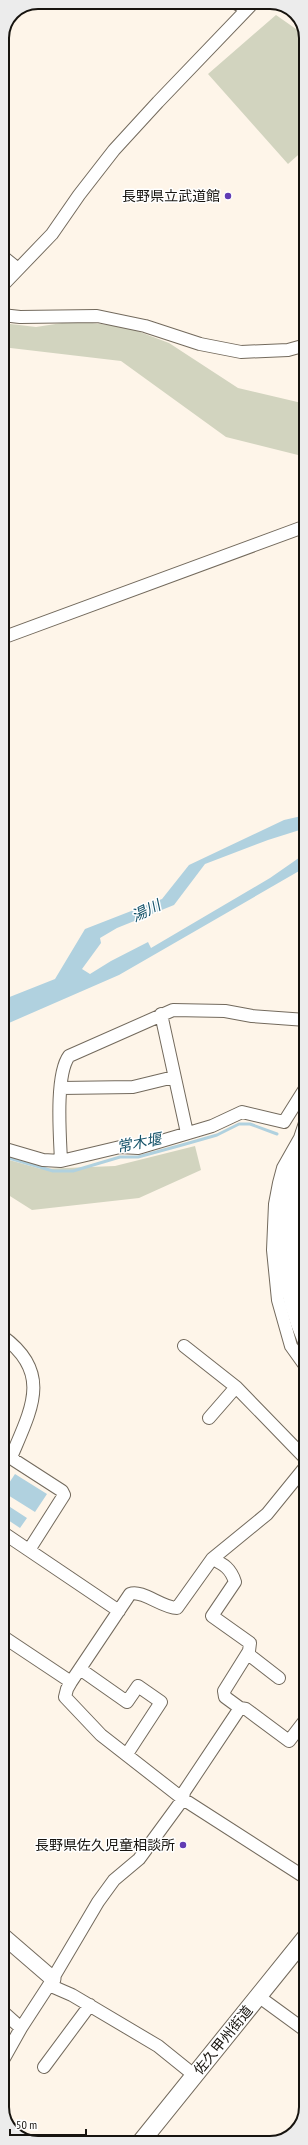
<svg xmlns="http://www.w3.org/2000/svg" width="308" height="2145" font-family="'PT Sans Narrow','Noto Sans JP',sans-serif">
	<rect width="100%" height="100%" fill="#fef5e9"/>
	<path fill="#d2d4bf" d="M 276,15 L 306,36 L 306,148 L 288,164 L 208,74 Z
		M 75,321 L 127,327 L 169,343 L 238,388 L 306,404 L 306,457 L 226,437 L 121,361 L 2,347 L 2,323 L 36,327 Z
		M 195,1146 L 201,1170 L 139,1198 L 32,1210 L 2,1191 L 2,1158 L 41,1169 L 115,1166 Z"/>
	<path fill="#b0d1df" d="M 306,815 L 306,828 L 268,840 L 205,864 L 174,905 L 117,928 L 100,938 L 101,943 L 82,969 L 90,974 L 111,961 L 148,942 L 151,948 L 270,878 L 306,853 L 306,867 L 119,975 L 2,1026 L 2,1000 L 55,979 L 85,929 L 162,899 L 189,865 L 284,820 Z
		M 15,1474 L 47,1494 L 35,1512 L 3,1492 Z
		M 7,1505 L 27,1518 L 20,1528 L 2,1516 Z"/>
	<g fill="none" stroke-linecap="round" stroke-linejoin="round">
		<path stroke="#b0d1df" stroke-width="3" d="M 2,1156 L 53,1171 L 73,1171 L 120,1157 L 138,1157 L 182,1145 L 217,1135 L 239,1124 L 250,1124 L 277,1134"/>
		<defs>
			<path id="minor" d="M 233,2 L 239,5 L 249,6
				M 2,256 L 18,269
				M 2,286 L 52,234 L 79,195 L 114,150 L 158,102 L 254,2
				M 2,315 L 20,317 L 97,316 L 145,326 L 200,344 L 241,352 L 288,350 L 306,345
				M 2,638 L 306,526
				M 161,1014 L 187,1133
				M 61,1088 L 133,1087 L 174,1077
				M 306,1120 L 300,1138 L 283,1168 L 279,1183 L 275,1204 L 273,1250 L 278,1300 L 291,1346 L 306,1367
				M 2,1148 L 43,1160 L 61,1161 L 120,1147 L 138,1148 L 212,1126 L 242,1112 L 284,1122 L 306,1087
				M 61,1161 C 60,1137 55,1075 69,1056 L 173,1010 L 225,1011 L 252,1016 L 306,1020
				M 2,1336 C 52,1372 32,1408 12,1455 L 14,1460 L 62,1491 L 64,1495 L 29,1550
				M 184,1346 L 236,1387 L 306,1459
				M 209,1418 L 236,1387
				M 2,1532 L 119,1611
				M 2,1636 L 71,1682 L 67,1689 L 65,1697 L 101,1735 L 183,1799 L 306,1878
				M 248,1654 L 279,1678
				M 80,1669 L 127,1702 L 138,1686 L 161,1702 L 127,1754
				M 71,1682 L 130,1594 C 142,1589 162,1608 177,1608 L 212,1559 L 267,1514 L 306,1466
				M 240,1708 L 246,1709 L 289,1741 L 306,1719
				M 49,1985 L 72,1995 L 158,2046 L 194,2075
				M 258,1996 L 306,2031
				M 2,2011 L 21,2028
				M 44,2067 L 90,2005
				M 2,2069 L 3,2060 L 21,2028 L 49,1985 L 98,1902 L 114,1880 L 139,1859 L 183,1799 L 184,1792 L 240,1708 L 225,1697 L 224,1691 L 249,1651 L 250,1643 L 212,1616 L 235,1582 C 231,1569 224,1564 212,1559"/>
			<path id="tertiary" d="M 2,1935 L 53,1979"/>
			<path id="secondary" d="M 306,1143 C 274,1204 280,1279 306,1340
				M 306,1180 C 297,1217 298,1256 306,1293
				M 140,2143 L 306,1937"/>
		</defs>
		<use href="#minor" stroke="#736a5d" stroke-width="14"/>
		<use href="#tertiary" stroke="#736a5d" stroke-width="17"/>
		<use href="#secondary" stroke="#736a5d" stroke-width="19"/>
		<use href="#minor" stroke="#fff" stroke-width="12"/>
		<use href="#tertiary" stroke="#fff" stroke-width="15"/>
		<use href="#secondary" stroke="#fff" stroke-width="17"/>
	</g>
	<g fill="#613cb4" stroke="#fff" stroke-width="1.5">
		<circle cx="228" cy="196" r="4"/>
		<circle cx="183" cy="1845" r="4"/>
	</g>
	<g text-anchor="middle" stroke-width="3" stroke-linejoin="round" paint-order="stroke">
		<g font-size="14" fill="#17140f" stroke="#fff" text-anchor="end">
			<text x="220" y="201">長野県立武道館</text>
			<text x="175" y="1850">長野県佐久児童相談所</text>
		</g>
		<g font-size="14" fill="#17140f" stroke="#fff">
			<text transform="translate(223 2040) rotate(-51)" y="5">佐久甲州街道</text>
		</g>
		<g font-size="15" font-style="italic" fill="#145268" stroke="#fff">
			<text transform="translate(146 911) rotate(-26)" y="5">湯川</text>
			<text transform="translate(139 1143) rotate(-11)" y="5">常木堰</text>
		</g>
	</g>
	<path d="M0 0H308V2145H0ZM38 9H270A29 29 0 0 1 299 38V2107A29 29 0 0 1 270 2136H38A29 29 0 0 1 9 2107V38A29 29 0 0 1 38 9Z" fill="#ececec" fill-rule="evenodd"/>
	<path fill="none" stroke="#17140f" stroke-width="2" d="M38 9H270A29 29 0 0 1 299 38V2107A29 29 0 0 1 270 2136H38A29 29 0 0 1 9 2107V38A29 29 0 0 1 38 9Z"/>
	<path d="M10 2129v6h76v-6" fill="none" stroke="#17140f" stroke-width="2"/>
	<text x="16" y="2129" font-size="12" fill="#17140f" stroke="#ffffff" stroke-width="3" paint-order="stroke">50 m</text>
</svg>
